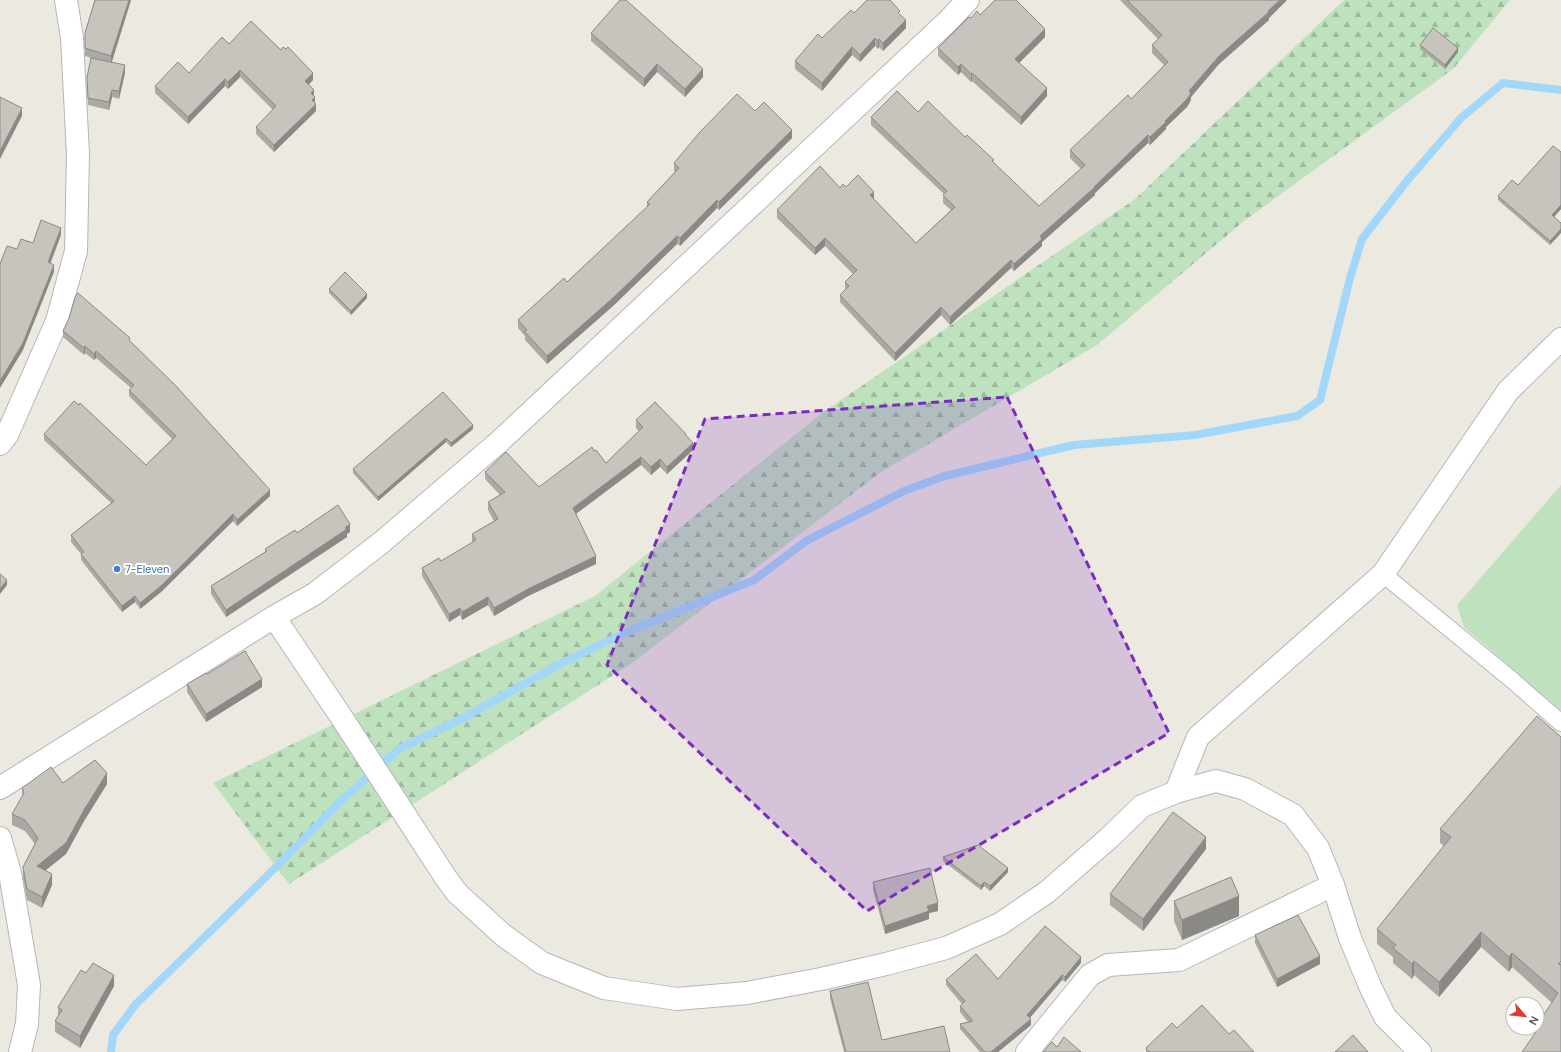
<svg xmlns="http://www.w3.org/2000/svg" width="1561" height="1052" font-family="'DM Sans',sans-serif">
	<defs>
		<pattern id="forest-firs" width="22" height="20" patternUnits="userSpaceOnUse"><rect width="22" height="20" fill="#bfe2be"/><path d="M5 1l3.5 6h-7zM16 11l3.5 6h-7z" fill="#9eba9e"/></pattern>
	</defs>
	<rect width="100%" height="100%" fill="#ece9e1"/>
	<path fill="#bfe2be" d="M 1561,485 L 1561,711 L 1464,627 L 1457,605 Z"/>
	<path fill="url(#forest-firs)" d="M 1344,0 L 1510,0 L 1453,69 L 1244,221 L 1097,345 L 881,472 L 632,663 L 289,884 L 213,783 L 595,596 L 822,413 L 1134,200 Z"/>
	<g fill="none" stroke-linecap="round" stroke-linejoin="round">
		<path stroke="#a3d7fa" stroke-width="8" d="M 111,1052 L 113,1035 L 136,1004 L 266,877 L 343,799 L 399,749 L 463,718 L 562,663 L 627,632 L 754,580 L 806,541 L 904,491 L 945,476 L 1074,445 L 1195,435 L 1297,416 L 1320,400 L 1350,278 L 1362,239 L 1406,182 L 1461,118 L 1503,83 L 1561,90"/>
		<defs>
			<path id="service" d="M 1383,574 L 1512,680 L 1561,723"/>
			<path id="minor" d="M 0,444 L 7,435 L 57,321 L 76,251 L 78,154 L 72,38 L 66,0
				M 1176,792 L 1198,737 L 1383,574 L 1508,391 L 1561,339
				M 0,838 L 10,873 L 29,985 L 27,1024 L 20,1052
				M 1027,1052 L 1090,975 L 1108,965 L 1179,960 L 1333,885"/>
			<path id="tertiary" d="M 274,617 L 340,715 L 446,878 L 457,893 L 503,935 L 542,963 L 604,988 L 677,999 L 747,993 L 821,979 L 886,964 L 946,948 L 1000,924 L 1047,892 L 1109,838 L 1142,806 L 1176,792 L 1216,781 L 1245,789 L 1293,815 L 1318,848 L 1333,885 L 1350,938 L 1370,986 L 1385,1017 L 1420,1052
				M 0,788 L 274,617 L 316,593 L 382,542 L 500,441 L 947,22 L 968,0"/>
		</defs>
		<use href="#service" stroke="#b4b7bb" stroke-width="18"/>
		<use href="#minor" stroke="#b4b7bb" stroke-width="24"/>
		<use href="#tertiary" stroke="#b4b7bb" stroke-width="24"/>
		<use href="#service" stroke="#fff" stroke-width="16"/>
		<use href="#minor" stroke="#fff" stroke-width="22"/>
		<use href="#tertiary" stroke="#fff" stroke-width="22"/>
	</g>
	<path fill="#aba9a3" d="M 94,0 L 131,0 L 112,62 L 125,73 L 119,99 L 112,97 L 109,110 L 88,105 L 87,77 L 91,58 L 85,56 L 85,33 L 94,3 Z
		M 1120,0 L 1287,0 L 1269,18 L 1269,20 L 1219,64 L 1191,97 L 1191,100 L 1187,107 L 1166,127 L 1166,129 L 1150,145 L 1148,143 L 1095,193 L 1095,195 L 1042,242 L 1042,246 L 1014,271 L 1011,268 L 950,325 L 941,315 L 895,361 L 840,302 L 840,295 L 845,290 L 845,282 L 853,274 L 825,246 L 815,255 L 777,218 L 777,210 L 840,188 L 846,187 L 874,199 L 916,243 L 951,210 L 943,203 L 943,195 L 944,194 L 871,125 L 871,117 L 918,112 L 965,137 L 1039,206 L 1081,169 L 1070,158 L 1070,150 L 1131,99 L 1164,65 L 1152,53 L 1152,45 L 1158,39 Z
		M 854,13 L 900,15 L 906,28 L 883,51 L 879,47 L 878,49 L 875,46 L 860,62 L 852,55 L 822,91 L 795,69 L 795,61 L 822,38 Z
		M 980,15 L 1045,37 L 1019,63 L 1047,96 L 1021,125 L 972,81 L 971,82 L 961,72 L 958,75 L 938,56 L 938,48 L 971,18 Z
		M 591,33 L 703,77 L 685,97 L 657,72 L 644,87 L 591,41 Z
		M 229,44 L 313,80 L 309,84 L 314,96 L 316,111 L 274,152 L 256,134 L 256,127 L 273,110 L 240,77 L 228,89 L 225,86 L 188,124 L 155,93 L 155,86 L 189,73 Z
		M 1420,45 L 1458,52 L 1445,69 L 1420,49 Z
		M 755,111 L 792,138 L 719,210 L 717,208 L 680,246 L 677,244 L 613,306 L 547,364 L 525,340 L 525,336 L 518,328 L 518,320 L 567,282 L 647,207 L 647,202 L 675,172 L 674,171 L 674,163 Z
		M 1561,152 L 1561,209 L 1554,217 L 1550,245 L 1498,200 L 1498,196 L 1518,185 Z
		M 329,289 L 367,298 L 351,315 L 329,293 Z
		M 63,331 L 130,342 L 270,496 L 237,526 L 233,521 L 161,592 L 140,609 L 135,602 L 122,612 L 81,560 L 81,554 L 71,542 L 71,535 L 111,503 L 44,440 L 44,434 L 146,465 L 172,439 L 129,396 L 129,390 L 131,388 L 96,358 L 94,360 L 85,353 L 84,355 L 63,337 Z
		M 636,420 L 686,435 L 693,450 L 667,474 L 660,467 L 651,475 L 641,465 L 576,514 L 596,564 L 528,596 L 494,616 L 488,605 L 462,620 L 460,615 L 449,622 L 422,576 L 422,568 L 441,561 L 473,542 L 472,541 L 472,534 L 494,521 L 488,510 L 488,502 L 500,495 L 485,479 L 485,472 L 539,487 L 594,451 L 606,463 L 639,431 L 636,428 Z
		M 473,429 L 451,447 L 446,442 L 378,501 L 353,473 L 353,469 Z
		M 350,532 L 347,534 L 347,537 L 226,617 L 211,594 L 211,586 L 265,552 L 265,549 L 297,533 Z
		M 207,674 L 262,687 L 206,722 L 187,692 L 187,684 Z
		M 1561,737 L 1561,1052 L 1535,1032 L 1535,1028 L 1552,1003 L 1512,967 L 1509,972 L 1481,947 L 1439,997 L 1414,975 L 1412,979 L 1393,963 L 1393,957 L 1377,944 L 1377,929 L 1444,846 L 1440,843 L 1440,829 Z
		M 63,783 L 107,784 L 84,821 L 66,854 L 45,871 L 52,885 L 42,908 L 27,900 L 23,878 L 23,867 L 35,844 L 25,831 L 12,825 L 12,814 L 22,798 L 22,788 Z
		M 1206,849 L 1143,931 L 1110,905 L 1110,894 Z
		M 943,857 L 1008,872 L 990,891 L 984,886 L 981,890 L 943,861 Z
		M 873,882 L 938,911 L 929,913 L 929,919 L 885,934 L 873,890 Z
		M 1174,901 L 1239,916 L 1182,940 L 1174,921 Z
		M 1255,935 L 1320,964 L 1277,987 L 1255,943 Z
		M 1081,963 L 1065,982 L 1062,980 L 1030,1018 L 1031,1025 L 998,1052 L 980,1052 L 960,1029 L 960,1024 L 968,1022 L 960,1012 L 960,1006 L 962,1004 L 946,985 L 946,980 L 998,979 Z
		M 86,973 L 114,986 L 80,1048 L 55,1032 L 55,1021 L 58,1016 L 58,1007 Z
		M 830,991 L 882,1040 L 950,1052 L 844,1052 L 830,998 Z
		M 1177,1028 L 1229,1034 L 1254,1052 L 1146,1052 L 1146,1048 Z"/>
	<path fill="#8b8985" d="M 129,0 L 131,0 L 111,64 L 111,56 Z
		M 1280,0 L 1287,0 L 1269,18 L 1269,20 L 1219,64 L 1191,97 L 1191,100 L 1187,107 L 1166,127 L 1166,129 L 1150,145 L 1150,137 L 1219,56 Z
		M 906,20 L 906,28 L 883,51 L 883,43 Z
		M 1045,29 L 1045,37 L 1015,67 L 1015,59 Z
		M 875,38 L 875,46 L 860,62 L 860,55 Z
		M 879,39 L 879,47 L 878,49 L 878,41 Z
		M 852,47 L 852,55 L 822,91 L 822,83 Z
		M 1458,48 L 1458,52 L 1445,69 L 1445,65 Z
		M 657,64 L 657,72 L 644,87 L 644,79 Z
		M 961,64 L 961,72 L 958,75 L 958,67 Z
		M 125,65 L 125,73 L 119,99 L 119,91 Z
		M 703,69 L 703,77 L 685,97 L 685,89 Z
		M 240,70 L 240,77 L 228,89 L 228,82 Z
		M 313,73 L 313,80 L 305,88 L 305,81 Z
		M 972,73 L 972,81 L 971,82 L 971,74 Z
		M 225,79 L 225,86 L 188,124 L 188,117 Z
		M 1047,88 L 1047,96 L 1021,125 L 1021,117 Z
		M 112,90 L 112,97 L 109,110 L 109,102 Z
		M 314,90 L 314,97 L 311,93 Z
		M 315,97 L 315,104 L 312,100 Z
		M 316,104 L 316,111 L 274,152 L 274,145 Z
		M 22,108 L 22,116 L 0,159 L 0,151 Z
		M 792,130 L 792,138 L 719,210 L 719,202 Z
		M 1148,135 L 1148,143 L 1095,193 L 1095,195 L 1042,242 L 1042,246 L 1014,271 L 1014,264 L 1040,236 L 1094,187 Z
		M 874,192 L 874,199 L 870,195 Z
		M 717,200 L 717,208 L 680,246 L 680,238 Z
		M 1561,205 L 1561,209 L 1552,219 L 1552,215 Z
		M 61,228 L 61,235 L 48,270 L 48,262 Z
		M 1561,229 L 1561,233 L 1550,245 L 1550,241 Z
		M 677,236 L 677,244 L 613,306 L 547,364 L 547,356 Z
		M 825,238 L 825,246 L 815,255 L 815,248 Z
		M 1011,260 L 1011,268 L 950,325 L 950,317 Z
		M 54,265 L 54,272 L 23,350 L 0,388 L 0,381 Z
		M 367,294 L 367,298 L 351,315 L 351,311 Z
		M 941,307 L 941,315 L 895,361 L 895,353 Z
		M 85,346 L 85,353 L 84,355 L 84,348 Z
		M 96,351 L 96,358 L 94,360 L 94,354 Z
		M 473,425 L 473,429 L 451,447 L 451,443 Z
		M 446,438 L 446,442 L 378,501 L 378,497 Z
		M 693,443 L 693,450 L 667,474 L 667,467 Z
		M 641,457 L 641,465 L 573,516 L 573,508 Z
		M 660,459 L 660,467 L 651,475 L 651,467 Z
		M 270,490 L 270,496 L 237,526 L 237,520 Z
		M 233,514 L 233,521 L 161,592 L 140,609 L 140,603 Z
		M 350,524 L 350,532 L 347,534 L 347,537 L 226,617 L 226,610 Z
		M 596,556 L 596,564 L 528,596 L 494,616 L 494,608 L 528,589 Z
		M 7,580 L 7,585 L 0,594 L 0,589 Z
		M 135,596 L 135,602 L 122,612 L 122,606 Z
		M 488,597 L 488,605 L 462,620 L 462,612 Z
		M 460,608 L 460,615 L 449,622 L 449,614 Z
		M 262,679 L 262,687 L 206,722 L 206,714 Z
		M 107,773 L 107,784 L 84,821 L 66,854 L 37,877 L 37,866 Z
		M 1206,837 L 1206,849 L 1143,931 L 1143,919 Z
		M 1008,868 L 1008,872 L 990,891 L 990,886 Z
		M 52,874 L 52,885 L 42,908 L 42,897 Z
		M 984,882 L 984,886 L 981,890 L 981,886 Z
		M 1239,896 L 1239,916 L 1182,940 L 1182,920 Z
		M 938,903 L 938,911 L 929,913 L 929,919 L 885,934 L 885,926 L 927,906 Z
		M 1481,932 L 1481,947 L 1439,997 L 1439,982 Z
		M 1512,953 L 1512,967 L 1509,972 L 1509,957 Z
		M 1320,956 L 1320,964 L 1277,987 L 1277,979 Z
		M 1081,957 L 1081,963 L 1065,982 L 1065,977 Z
		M 1414,961 L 1414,975 L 1412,979 L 1412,964 Z
		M 114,975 L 114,986 L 80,1048 L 80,1036 Z
		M 1062,975 L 1062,980 L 1027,1021 L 1027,1015 Z
		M 1031,1019 L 1031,1025 L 998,1052 L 991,1052 Z"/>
	<path fill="#c7c4be" stroke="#8b8985" d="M 95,0 L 129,0 L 111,56 L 85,48 L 85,33 Z
		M 620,0 L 626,0 L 703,69 L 685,89 L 657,64 L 644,79 L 591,33 Z
		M 867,0 L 890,0 L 900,11 L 898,13 L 906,20 L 883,43 L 879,39 L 878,41 L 875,38 L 860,55 L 852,47 L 822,83 L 795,61 L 818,34 L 822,38 L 851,10 L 854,13 Z
		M 995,0 L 1016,0 L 1045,29 L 1015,59 L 1047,88 L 1021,117 L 972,73 L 971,74 L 961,64 L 958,67 L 938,48 L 969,17 L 971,18 L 977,11 L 980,15 Z
		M 1127,0 L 1280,0 L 1268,11 L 1269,12 L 1219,56 L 1189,91 L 1191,93 L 1187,99 L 1165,121 L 1166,122 L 1150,137 L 1148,135 L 1094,187 L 1095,187 L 1040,236 L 1042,239 L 1014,264 L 1011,260 L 950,317 L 941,307 L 895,353 L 840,295 L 849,286 L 845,282 L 857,270 L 825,238 L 815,248 L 777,210 L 820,166 L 840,188 L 843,184 L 846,187 L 858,175 L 874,192 L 870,195 L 916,243 L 955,207 L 943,195 L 947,191 L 871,117 L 897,91 L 918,112 L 928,101 L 965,137 L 967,135 L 994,160 L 992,161 L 1039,206 L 1085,165 L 1070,150 L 1128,95 L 1131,99 L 1168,62 L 1152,45 L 1162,35 Z
		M 251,21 L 281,50 L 283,47 L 286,49 L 288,47 L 313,73 L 305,81 L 314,90 L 311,93 L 315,97 L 312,100 L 316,104 L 274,145 L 256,127 L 276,106 L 240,70 L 228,82 L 225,79 L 188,117 L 155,86 L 178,62 L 189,73 L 222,37 L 229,44 Z
		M 1433,28 L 1458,48 L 1445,65 L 1420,45 Z
		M 91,58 L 125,65 L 119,91 L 112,90 L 109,102 L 88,98 L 87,77 Z
		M 737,94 L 755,111 L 764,102 L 792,130 L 719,202 L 717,200 L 680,238 L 677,236 L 613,298 L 547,356 L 525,332 L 527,330 L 518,320 L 564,278 L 567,282 L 650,204 L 647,202 L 679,168 L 674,163 L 700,132 Z
		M 0,97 L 22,108 L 0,151 Z
		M 1553,146 L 1561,152 L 1561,205 L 1552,215 L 1561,223 L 1561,229 L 1550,241 L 1498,196 L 1512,180 L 1518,185 Z
		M 41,220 L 61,228 L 48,262 L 54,265 L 23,343 L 0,381 L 0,264 L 7,246 L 17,249 L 21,239 L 33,243 Z
		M 345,272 L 367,294 L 351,311 L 329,289 Z
		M 78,293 L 130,338 L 129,340 L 176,386 L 270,490 L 237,520 L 233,514 L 161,586 L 140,603 L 135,596 L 122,606 L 81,554 L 84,552 L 71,535 L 114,501 L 44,434 L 74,401 L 79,405 L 80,403 L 146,465 L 176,436 L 129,390 L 134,385 L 96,351 L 94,354 L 85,346 L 84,348 L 63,331 L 69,318 L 75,297 Z
		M 443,392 L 473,425 L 451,443 L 446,438 L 378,497 L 353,469 Z
		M 655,402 L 686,434 L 685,434 L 693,443 L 667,467 L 660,459 L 651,467 L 641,457 L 573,508 L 596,556 L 528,589 L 494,608 L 488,597 L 462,612 L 460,608 L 449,614 L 422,568 L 439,558 L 441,561 L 476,540 L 472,534 L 498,519 L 488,502 L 505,492 L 485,472 L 506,452 L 539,487 L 592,447 L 594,451 L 596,450 L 606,463 L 643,427 L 636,420 Z
		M 338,505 L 350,524 L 345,528 L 347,529 L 226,610 L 211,586 L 267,551 L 265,549 L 295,530 L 297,533 Z
		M 0,574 L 7,580 L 0,589 Z
		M 245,651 L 262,679 L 206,714 L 187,684 L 206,673 L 207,674 Z
		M 1537,716 L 1561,737 L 1561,961 L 1558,964 L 1561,965 L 1561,1052 L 1522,1052 L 1538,1029 L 1536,1028 L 1537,1028 L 1537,1025 L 1558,993 L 1512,953 L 1509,957 L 1481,932 L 1439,982 L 1414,961 L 1412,964 L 1393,948 L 1396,945 L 1377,929 L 1451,837 L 1440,829 Z
		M 95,760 L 107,773 L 84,810 L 66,843 L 37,866 L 52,874 L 42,897 L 27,889 L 23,867 L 38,838 L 25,820 L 12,814 L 24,793 L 22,788 L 51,767 L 63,783 Z
		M 1173,812 L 1206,837 L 1143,919 L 1110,894 Z
		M 978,845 L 1008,868 L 990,886 L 984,882 L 981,886 L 943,857 Z
		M 930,868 L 938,903 L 927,906 L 929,911 L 885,926 L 873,882 Z
		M 1231,877 L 1239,896 L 1182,920 L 1174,901 Z
		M 1298,915 L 1320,956 L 1277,979 L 1255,935 Z
		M 1045,926 L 1081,957 L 1065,977 L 1062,975 L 1027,1015 L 1031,1019 L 991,1052 L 985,1052 L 960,1024 L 973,1021 L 960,1006 L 965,1001 L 946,980 L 976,954 L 998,979 Z
		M 93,963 L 114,975 L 80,1036 L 55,1021 L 62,1010 L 58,1007 L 81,970 L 86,973 Z
		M 868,982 L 882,1040 L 944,1026 L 950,1052 L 846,1052 L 830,991 Z
		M 1202,1005 L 1229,1034 L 1234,1030 L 1254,1052 L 1149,1052 L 1146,1048 L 1172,1023 L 1177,1028 Z
		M 1353,1035 L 1368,1052 L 1335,1052 Z
		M 1064,1037 L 1081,1052 L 1043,1052 L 1052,1042 L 1057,1047 Z"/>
	<path fill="#7b2cbf" fill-opacity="0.2" stroke="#7b2cbf" stroke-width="3" stroke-dasharray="8 5" stroke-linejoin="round" d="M 1007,397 L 1169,733 L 867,911 L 607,665 L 705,419 Z"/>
	<circle fill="#3f7fe0" stroke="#fff" stroke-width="1.5" cx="117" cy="569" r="4"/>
	<g text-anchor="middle" stroke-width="4" stroke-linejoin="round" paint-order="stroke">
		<g font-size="11" fill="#366cbe" stroke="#fff" text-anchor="start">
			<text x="125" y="573">7-Eleven</text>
		</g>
	</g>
	<g transform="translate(1525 1016) rotate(118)"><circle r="19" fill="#ffffff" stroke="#bdbec0"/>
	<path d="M0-3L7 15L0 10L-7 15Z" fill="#df3b34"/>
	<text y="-6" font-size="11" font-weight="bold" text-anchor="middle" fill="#5a5d61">N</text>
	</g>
</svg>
